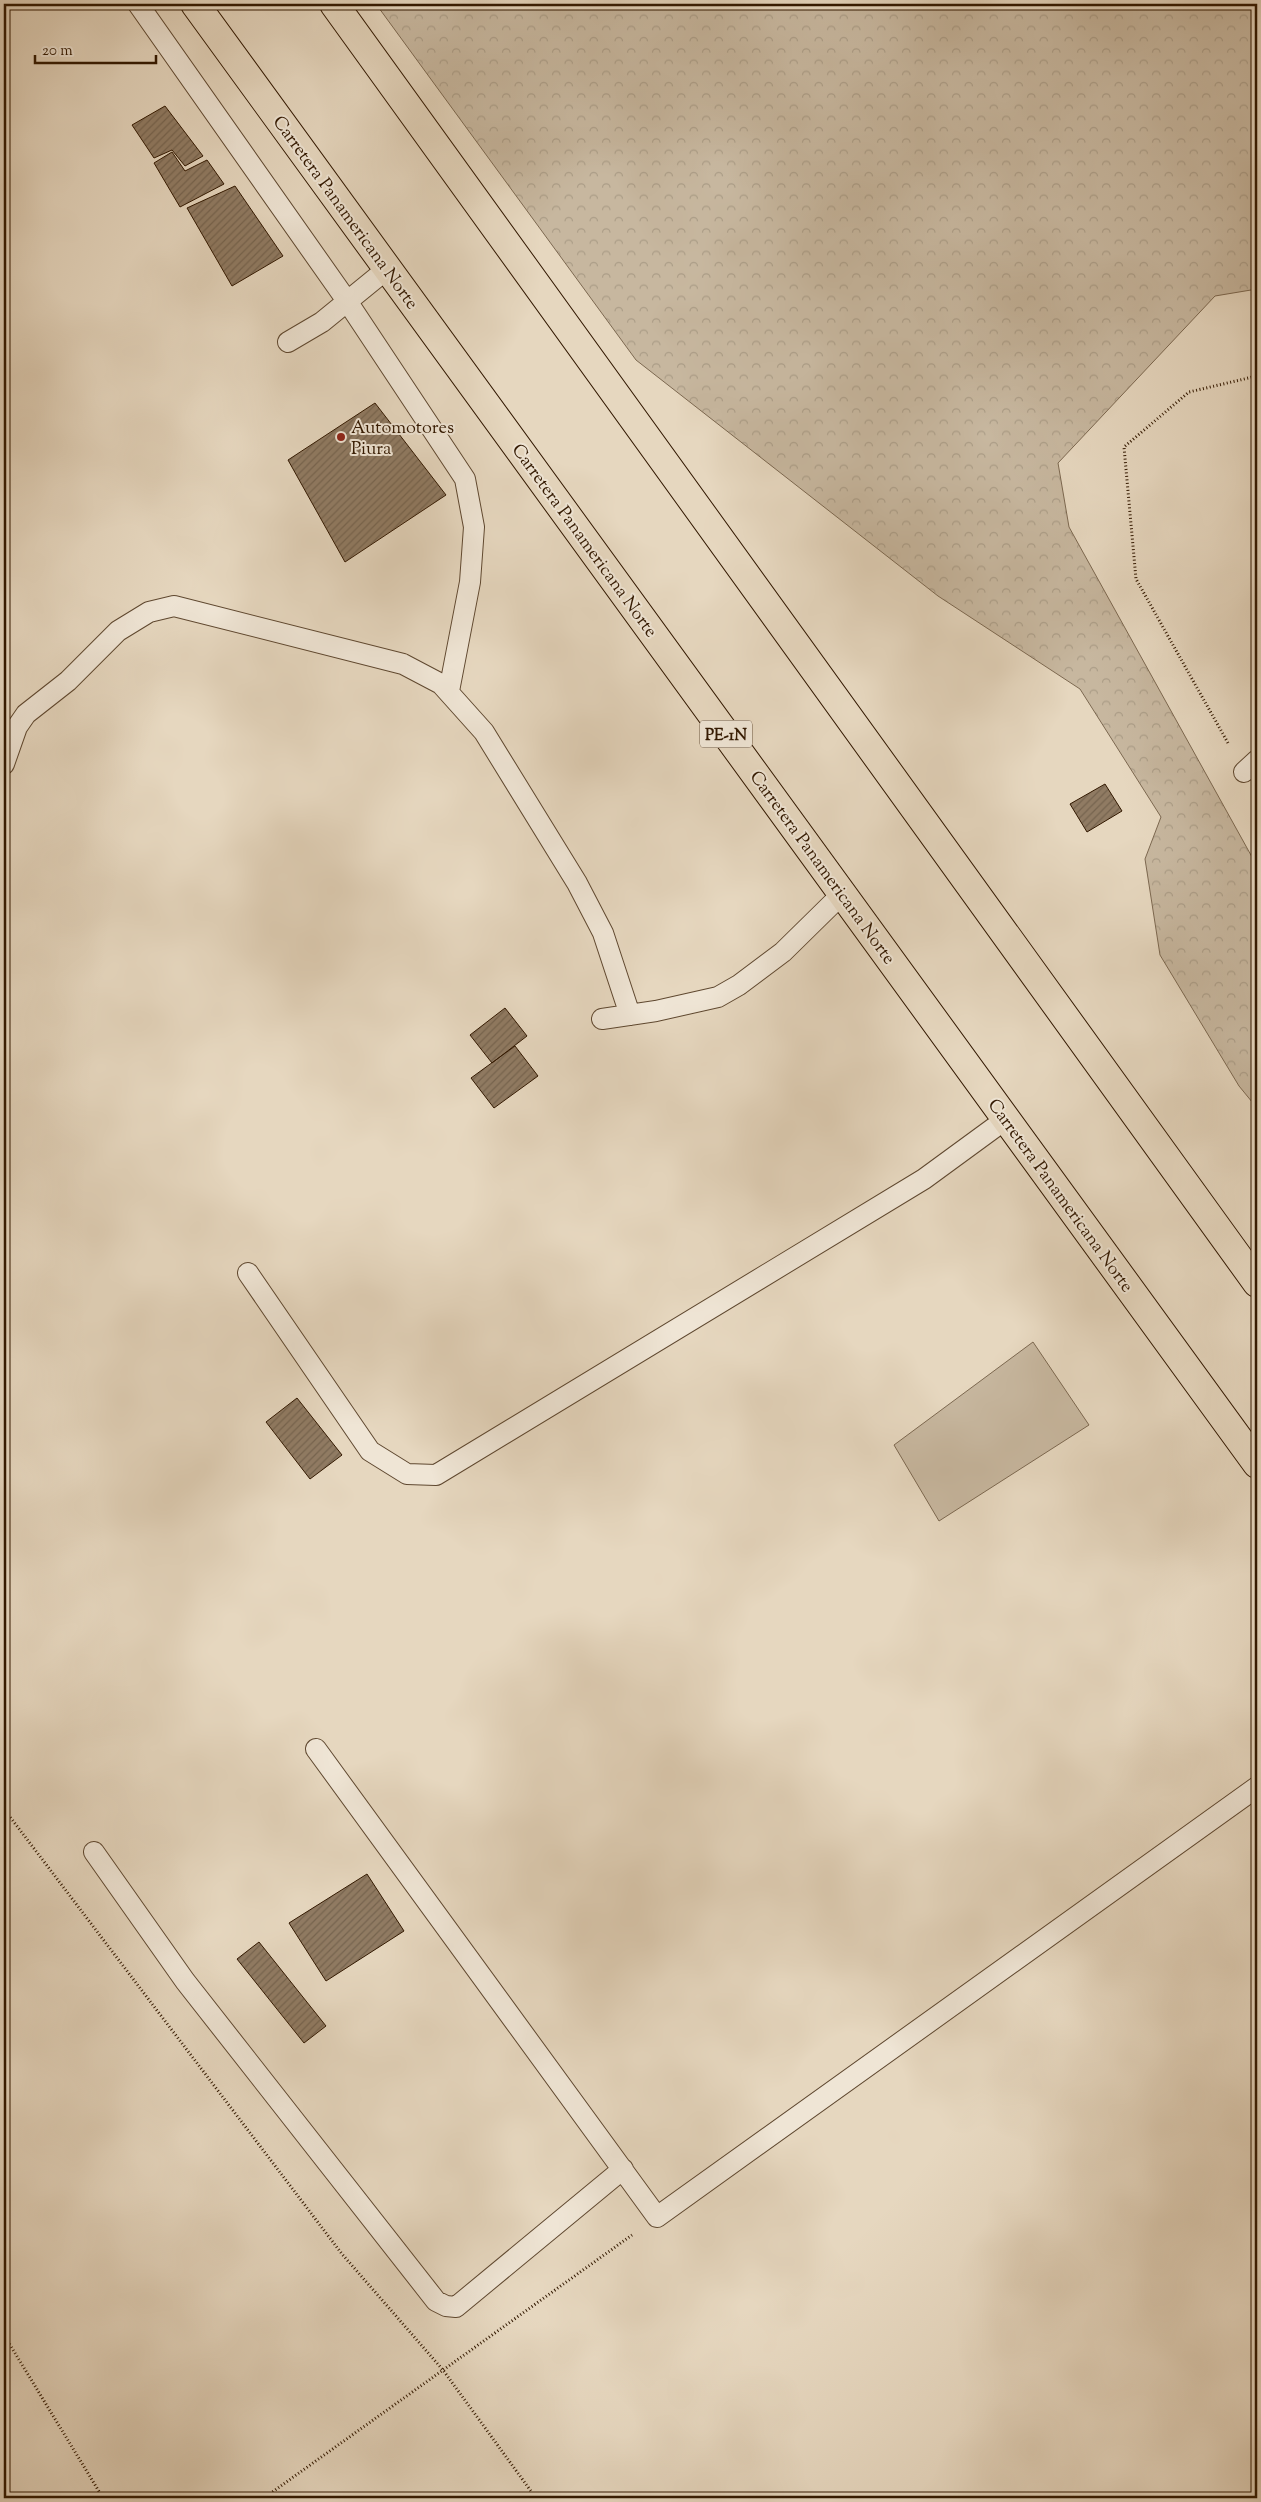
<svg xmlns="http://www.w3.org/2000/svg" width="1261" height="2502" font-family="'Sorts Mill Goudy',serif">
	<defs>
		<pattern id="forest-crowns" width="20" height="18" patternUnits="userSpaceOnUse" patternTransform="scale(1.25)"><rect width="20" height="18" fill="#c7b79f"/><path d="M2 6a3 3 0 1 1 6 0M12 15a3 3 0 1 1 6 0" fill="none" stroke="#ab9d87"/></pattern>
		<pattern id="building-hatch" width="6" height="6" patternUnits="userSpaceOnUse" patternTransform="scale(1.25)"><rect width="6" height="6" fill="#907b63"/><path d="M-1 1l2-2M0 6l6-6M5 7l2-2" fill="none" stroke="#76644f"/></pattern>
	</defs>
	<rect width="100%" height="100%" fill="#e6d7bf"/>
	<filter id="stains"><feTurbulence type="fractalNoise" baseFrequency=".004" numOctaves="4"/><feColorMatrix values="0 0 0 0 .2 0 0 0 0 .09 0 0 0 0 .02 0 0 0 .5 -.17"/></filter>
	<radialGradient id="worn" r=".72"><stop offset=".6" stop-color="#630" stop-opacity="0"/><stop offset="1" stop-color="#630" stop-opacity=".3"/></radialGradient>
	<path fill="#c7b79f" stroke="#7c6850" d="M 1033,1342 L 1089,1425 L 939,1521 L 894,1445 Z"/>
	<path fill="url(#forest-crowns)" stroke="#7c6850" d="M 376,4 L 1257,4 L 1257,289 L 1215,296 L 1058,463 L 1069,527 L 1257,866 L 1257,1108 L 1239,1086 L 1160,955 L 1145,859 L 1161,817 L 1080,689 L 938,596 L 636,360 Z"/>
	<path fill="url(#building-hatch)" stroke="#321800" d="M 165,106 L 203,156 L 185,166 L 172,150 L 154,158 L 132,125 Z
		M 172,152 L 185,171 L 207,160 L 224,184 L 180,207 L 154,163 Z
		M 235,186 L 283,256 L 232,286 L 187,208 Z
		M 375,403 L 446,495 L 345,562 L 288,460 Z
		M 1105,784 L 1122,811 L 1087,832 L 1070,804 Z
		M 505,1008 L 527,1036 L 492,1063 L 470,1035 Z
		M 515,1046 L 538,1076 L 494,1108 L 471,1078 Z
		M 297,1398 L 342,1455 L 310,1479 L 266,1422 Z
		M 367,1874 L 404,1931 L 326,1981 L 289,1923 Z
		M 259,1942 L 326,2026 L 304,2043 L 237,1959 Z"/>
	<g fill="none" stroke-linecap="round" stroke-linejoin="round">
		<defs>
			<path id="lane" d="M 138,4 L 347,301 L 465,479 L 474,527 L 470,582 L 449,691
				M 288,342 L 322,322 L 387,269
				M 4,764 L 17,727 L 26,714 L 68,681 L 118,631 L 149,612 L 174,606 L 403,664 L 441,684 L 484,732 L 577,883 L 603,933 L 630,1015
				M 1244,772 L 1257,760
				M 602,1019 L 656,1011 L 718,997 L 739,985 L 783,952 L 842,894
				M 248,1273 L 370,1451 L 407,1474 L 436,1475 L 924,1179 L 1006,1119
				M 316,1749 L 657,2217 L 1257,1787
				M 94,1852 L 185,1981 L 436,2301 L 446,2306 L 456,2307 L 623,2169"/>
			<path id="highway" d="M 195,4 L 1257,1464
				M 334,4 L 1257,1283"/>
		</defs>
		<use href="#lane" stroke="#5f4830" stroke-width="22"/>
		<use href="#highway" stroke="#321800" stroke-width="30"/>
		<path stroke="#321800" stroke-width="3" stroke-dasharray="1 2.5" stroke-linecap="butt" d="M 1228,743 L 1136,579 L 1124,447 L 1189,392 L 1257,376
			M 4,1809 L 342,2254 L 443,2370 L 536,2498
			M 4,2335 L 103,2498
			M 264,2498 L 632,2235"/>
		<use href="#lane" stroke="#efe5d5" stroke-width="20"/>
		<use href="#highway" stroke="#e6d7bf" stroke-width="28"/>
	</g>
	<circle fill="#8f2418" stroke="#efe5d5" stroke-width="2" cx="341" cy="437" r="5"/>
	<g text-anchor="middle" stroke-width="4" stroke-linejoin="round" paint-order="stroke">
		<rect fill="#efe5d5" stroke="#6b5640" stroke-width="1" x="700" y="720.5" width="52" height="27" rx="4"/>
		<g font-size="16" font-weight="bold" fill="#321800">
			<text x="726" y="740">PE-1N</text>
		</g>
		<g font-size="18" fill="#321800" stroke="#efe5d5">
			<text transform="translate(346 212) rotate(54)" y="6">Carretera Panamericana Norte</text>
			<text transform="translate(585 540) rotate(54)" y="6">Carretera Panamericana Norte</text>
			<text transform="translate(823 867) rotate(54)" y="6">Carretera Panamericana Norte</text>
			<text transform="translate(1061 1195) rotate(54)" y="6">Carretera Panamericana Norte</text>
		</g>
		<g font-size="18" fill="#321800" stroke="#efe5d5" text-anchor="start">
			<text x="351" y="433">Automotores<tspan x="351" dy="21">Piura</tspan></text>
		</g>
	</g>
	<rect width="1261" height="2502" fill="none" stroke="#e6d7bf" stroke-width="20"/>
	<rect x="5" y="5" width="1251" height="2492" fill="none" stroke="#321800" stroke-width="2.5"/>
	<rect x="10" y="10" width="1241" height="2482" fill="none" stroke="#321800"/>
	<path d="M35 55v8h121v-8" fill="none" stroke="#321800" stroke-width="2.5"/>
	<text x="42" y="55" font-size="15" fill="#321800" stroke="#efe5d5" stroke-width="4" paint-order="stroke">20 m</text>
	<rect width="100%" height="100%" filter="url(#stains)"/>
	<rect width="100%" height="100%" fill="url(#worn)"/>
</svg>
